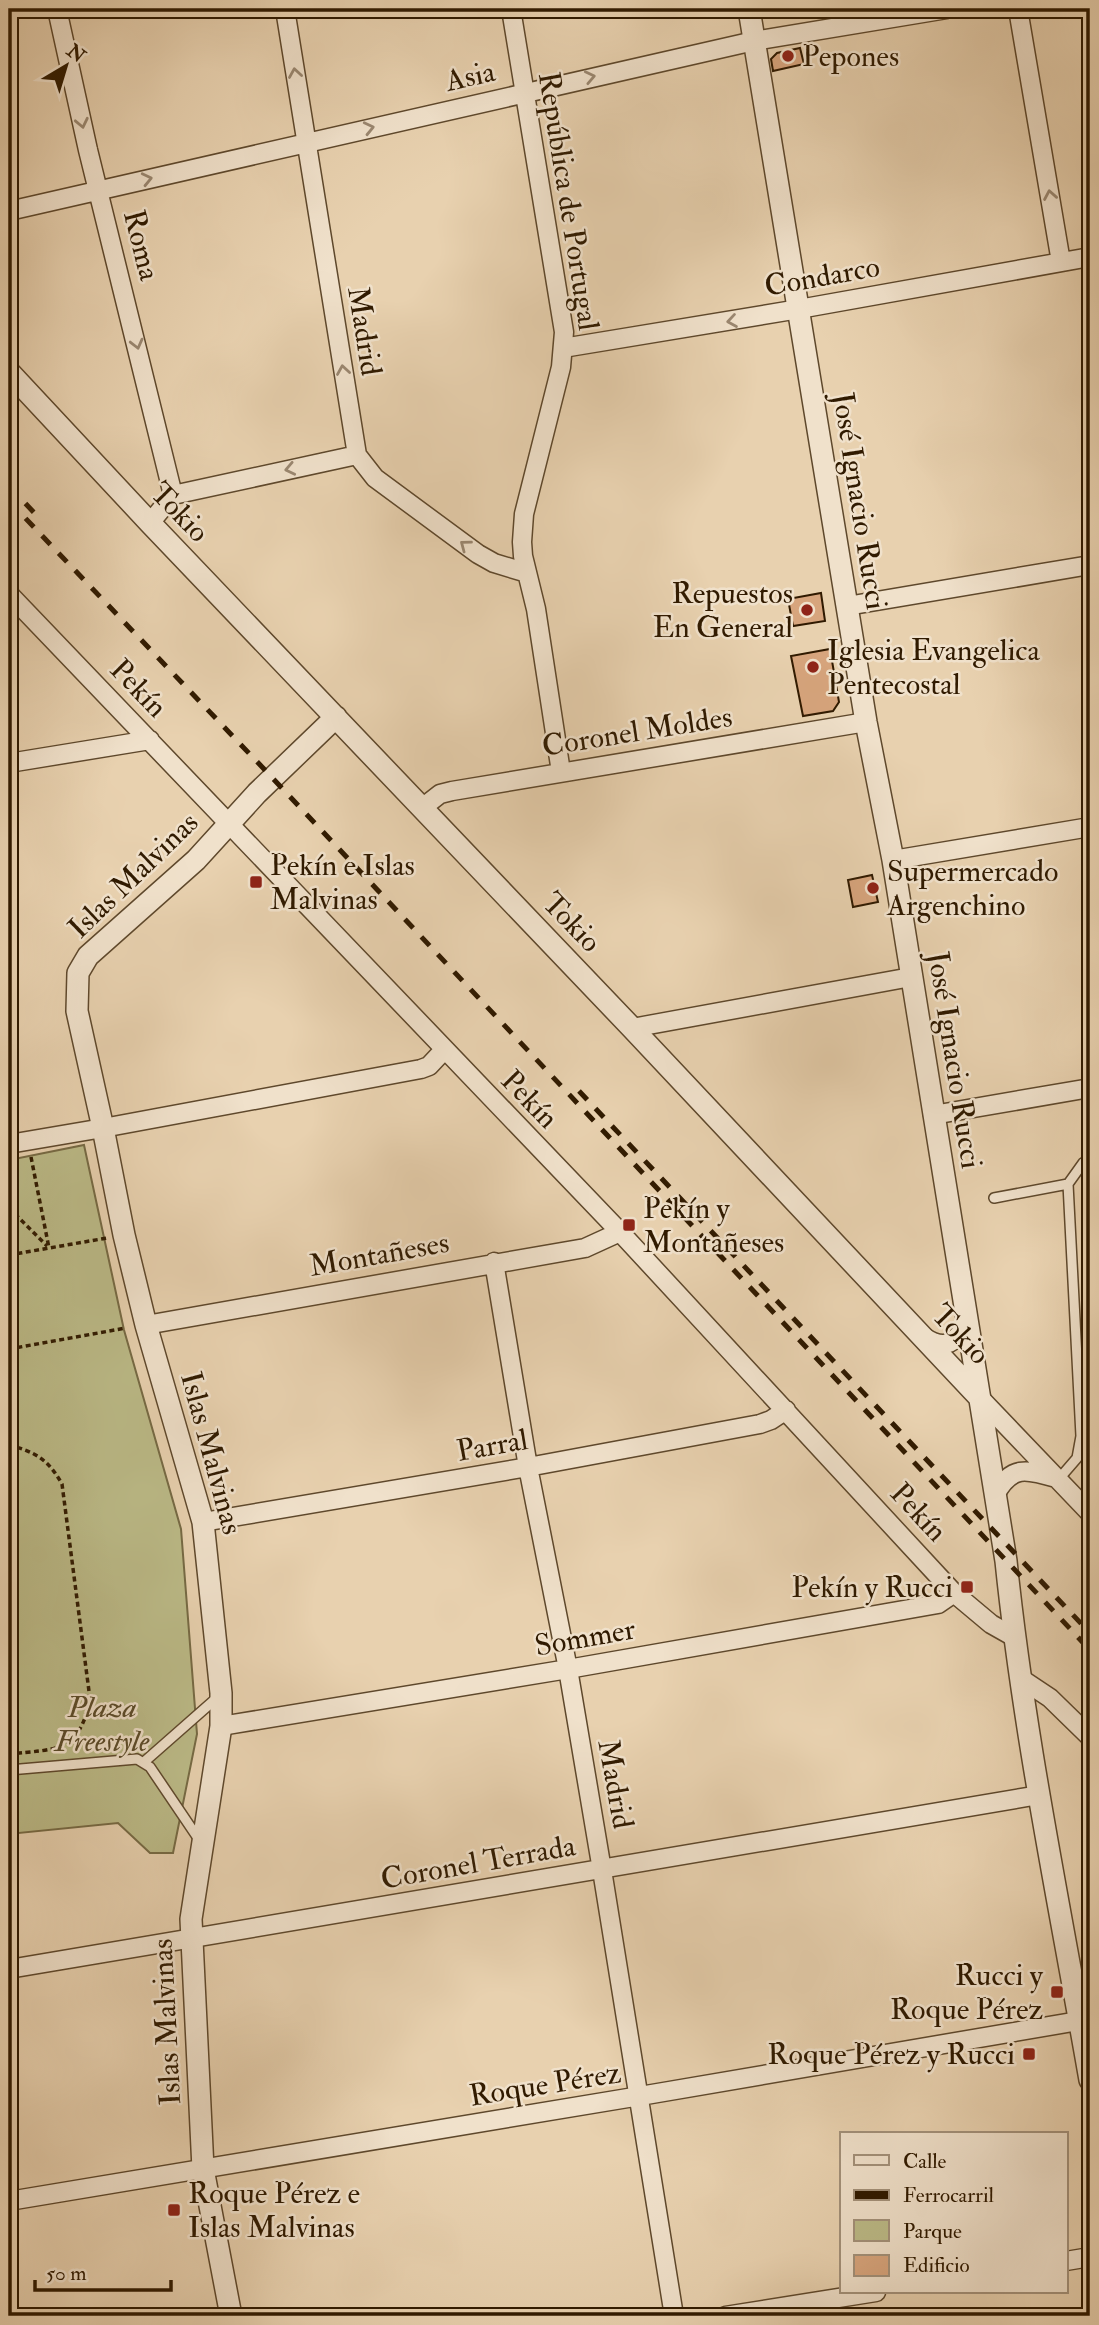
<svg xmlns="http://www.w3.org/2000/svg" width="1099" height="2325" font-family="'IM FELL Double Pica',serif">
	<rect width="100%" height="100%" fill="#e8d1af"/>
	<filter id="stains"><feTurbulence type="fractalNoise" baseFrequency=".00286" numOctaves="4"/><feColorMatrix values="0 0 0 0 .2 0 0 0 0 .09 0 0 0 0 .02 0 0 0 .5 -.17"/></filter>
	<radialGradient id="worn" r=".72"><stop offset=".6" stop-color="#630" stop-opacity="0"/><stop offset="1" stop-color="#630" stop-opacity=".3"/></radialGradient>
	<path fill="#bbba87" stroke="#766a44" stroke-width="2" d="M 84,1145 L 124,1330 L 181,1529 L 197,1734 L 173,1853 L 150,1853 L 118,1823 L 9,1834 L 9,1160 Z"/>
	<path fill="#d7a57d" stroke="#301a00" stroke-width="2" d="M 800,48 L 804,64 L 773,71 L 771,59 L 777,53 Z
		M 821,593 L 825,621 L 793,626 L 788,599 Z
		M 830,649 L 839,702 L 833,711 L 803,716 L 791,656 Z
		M 872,875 L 878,902 L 853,907 L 848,880 Z"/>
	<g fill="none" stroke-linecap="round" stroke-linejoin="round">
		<defs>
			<path id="service" d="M 994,1198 L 1068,1184
				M 1058,1480 L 1077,1458 L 1081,1436 L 1068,1184 L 1083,1163 L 1090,1159
				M 144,1762 L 219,1696
				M 9,1770 L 137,1759 L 150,1767 L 200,1841"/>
			<path id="minor" d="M 57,9 L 88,150 L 173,495
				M 285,9 L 357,455 L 375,478 L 478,554 L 494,563 L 527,573
				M 511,9 L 564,332 L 561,367 L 524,514 L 522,542 L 523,556 L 536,609 L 561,772
				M 1018,9 L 1061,262
				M 9,211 L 754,41 L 947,9
				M 563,348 L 799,309 L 1090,257
				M 150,523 L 173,495 L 357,455
				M 9,594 L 620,1232 L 954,1593 L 991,1624 L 1014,1637
				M 847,606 L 1090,565
				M 9,763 L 150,740
				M 422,808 L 440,794 L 452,791 L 866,722
				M 893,860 L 1090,827
				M 632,1028 L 911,977
				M 933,1115 L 1090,1088
				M 9,1144 L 103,1128 L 421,1069 L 429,1066 L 444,1050
				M 494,1262 L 528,1467 L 568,1669 L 602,1870 L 674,2316
				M 146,1325 L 585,1248 L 620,1232
				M 924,1337 C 946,1351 956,1343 967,1322
				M 979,1397 L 1090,1513
				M 995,1495 C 1011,1465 1026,1469 1056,1478
				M 203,1522 L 528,1467 L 760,1424 L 771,1420 L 786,1410
				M 1020,1678 L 1050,1698 L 1090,1737
				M 221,1726 L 568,1669 L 938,1604 L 954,1593
				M 9,1969 L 1039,1795
				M 9,2201 L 640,2096 L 1090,2019
				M 1066,2261 L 1090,2257
				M 725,2316 L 876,2292"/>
			<path id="tertiary" d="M 749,9 L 866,722 L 893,860 L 1006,1561 C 1024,1736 1060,1907 1090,2080
				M 9,372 L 150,523 L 632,1028 L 979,1397
				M 231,2316 L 203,2169 L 191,1919 L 221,1726 L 221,1693 L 203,1522 L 146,1325 L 124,1235 L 103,1128 L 77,1011 L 78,973 L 88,956 L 196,860 L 257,793 L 336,717"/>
		</defs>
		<use href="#service" stroke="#5e482c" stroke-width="12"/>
		<use href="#minor" stroke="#5e482c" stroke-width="21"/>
		<use href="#tertiary" stroke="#5e482c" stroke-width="24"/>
		<path stroke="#301a00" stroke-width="3.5" stroke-dasharray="5 3.5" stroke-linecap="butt" d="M 31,1157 L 49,1248
			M 9,1208 L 47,1246
			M 9,1255 L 107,1238
			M 9,1349 L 126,1328
			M 9,1445 C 35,1452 48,1459 62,1484 L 90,1699 C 79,1753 57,1749 9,1754"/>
		<use href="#service" stroke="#f0e1cb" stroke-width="9"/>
		<use href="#minor" stroke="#f0e1cb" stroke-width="18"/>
		<use href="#tertiary" stroke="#f0e1cb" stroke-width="21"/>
		<path stroke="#301a00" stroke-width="5" stroke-dasharray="12 12" stroke-linecap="butt" d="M 9,486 L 41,520
			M 9,501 L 264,769 L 1090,1650
			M 579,1091 L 1090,1633"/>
	</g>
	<defs><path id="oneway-chevron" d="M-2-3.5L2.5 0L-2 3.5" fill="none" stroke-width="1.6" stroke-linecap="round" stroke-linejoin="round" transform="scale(1.75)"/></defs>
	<g stroke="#9a8770">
		<use href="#oneway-chevron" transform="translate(295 73) rotate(-99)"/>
		<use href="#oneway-chevron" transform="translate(590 77) rotate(-12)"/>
		<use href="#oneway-chevron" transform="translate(82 123) rotate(78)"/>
		<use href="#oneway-chevron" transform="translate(369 128) rotate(-13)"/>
		<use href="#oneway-chevron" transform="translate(147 179) rotate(-13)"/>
		<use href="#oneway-chevron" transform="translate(1050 195) rotate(-100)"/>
		<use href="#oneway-chevron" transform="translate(732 321) rotate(171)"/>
		<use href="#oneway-chevron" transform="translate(137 344) rotate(76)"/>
		<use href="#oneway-chevron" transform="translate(343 370) rotate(-99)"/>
		<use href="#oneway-chevron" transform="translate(290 469) rotate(168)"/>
		<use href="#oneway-chevron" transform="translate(465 545) rotate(-143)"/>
	</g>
	<g fill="#8f2418" stroke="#f0e1cb" stroke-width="2.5">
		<circle cx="788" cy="56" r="7"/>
		<circle cx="807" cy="610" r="7"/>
		<circle cx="813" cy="667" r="7"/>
		<rect x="249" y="875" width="14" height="14" rx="3.5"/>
		<circle cx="873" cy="888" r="7"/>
		<rect x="622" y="1218" width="14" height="14" rx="3.5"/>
		<rect x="960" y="1580" width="14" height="14" rx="3.5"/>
		<rect x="1050" y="1985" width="14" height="14" rx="3.5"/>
		<rect x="1022" y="2047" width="14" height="14" rx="3.5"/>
		<rect x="167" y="2203" width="14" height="14" rx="3.5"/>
	</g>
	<g text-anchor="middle" stroke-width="5" stroke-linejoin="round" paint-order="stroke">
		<g font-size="30" fill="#301a00" stroke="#f0e1cb" text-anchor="start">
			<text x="802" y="66">Pepones</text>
			<text x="793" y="603" text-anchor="end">Repuestos<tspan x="793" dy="34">En General</tspan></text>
			<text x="827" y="660">Iglesia Evangelica<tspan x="827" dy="34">Pentecostal</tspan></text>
			<text x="270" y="875">Pekín e Islas<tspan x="270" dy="34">Malvinas</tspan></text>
			<text x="887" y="881">Supermercado<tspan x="887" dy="34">Argenchino</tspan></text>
			<text x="643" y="1218">Pekín y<tspan x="643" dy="34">Montañeses</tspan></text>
			<text x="953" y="1597" text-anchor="end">Pekín y Rucci</text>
			<text x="1043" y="1985" text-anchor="end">Rucci y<tspan x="1043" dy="34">Roque Pérez</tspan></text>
			<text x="1015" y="2064" text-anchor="end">Roque Pérez y Rucci</text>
			<text x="188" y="2203">Roque Pérez e<tspan x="188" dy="34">Islas Malvinas</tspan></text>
		</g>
		<g font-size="30" fill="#301a00" stroke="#f0e1cb">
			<text transform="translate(470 76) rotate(-13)" y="10">Asia</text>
			<text transform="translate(569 201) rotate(81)" y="10">República de Portugal</text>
			<text transform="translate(142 245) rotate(76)" y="10">Roma</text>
			<text transform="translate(822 276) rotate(-10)" y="10">Condarco</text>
			<text transform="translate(365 331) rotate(81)" y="10">Madrid</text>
			<text transform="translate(860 501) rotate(81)" y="10">José Ignacio Rucci</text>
			<text transform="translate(180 512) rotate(46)" y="10">Tokio</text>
			<text transform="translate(139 688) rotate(46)" y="10">Pekín</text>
			<text transform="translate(637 731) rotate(-9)" y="10">Coronel Moldes</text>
			<text transform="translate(133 875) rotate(-44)" y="10">Islas Malvinas</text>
			<text transform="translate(572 922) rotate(46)" y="10">Tokio</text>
			<text transform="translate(955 1060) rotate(81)" y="10">José Ignacio Rucci</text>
			<text transform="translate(530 1099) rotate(46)" y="10">Pekín</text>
			<text transform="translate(379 1254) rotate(-10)" y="10">Montañeses</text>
			<text transform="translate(961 1334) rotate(47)" y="10">Tokio</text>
			<text transform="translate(492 1445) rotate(-10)" y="10">Parral</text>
			<text transform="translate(212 1453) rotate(75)" y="10">Islas Malvinas</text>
			<text transform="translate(919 1512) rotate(47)" y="10">Pekín</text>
			<text transform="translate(585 1637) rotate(-10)" y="10">Sommer</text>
			<text transform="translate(616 1784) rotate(80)" y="10">Madrid</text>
			<text transform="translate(478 1862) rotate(-10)" y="10">Coronel Terrada</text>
			<text transform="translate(166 2022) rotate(-93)" y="10">Islas Malvinas</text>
			<text transform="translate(545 2084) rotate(-9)" y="10">Roque Pérez</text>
		</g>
		<g font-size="30" font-style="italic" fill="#5a4a28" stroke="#f0e1cb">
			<text x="102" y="1717">Plaza<tspan x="102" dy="34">Freestyle</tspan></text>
		</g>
	</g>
	<rect width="1099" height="2325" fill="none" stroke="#e8d1af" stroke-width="35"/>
	<rect x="10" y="10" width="1078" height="2304" fill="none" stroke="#301a00" stroke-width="3.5"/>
	<rect x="18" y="18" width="1064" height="2290" fill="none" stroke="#301a00" stroke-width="2"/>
	<rect x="840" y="2132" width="228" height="161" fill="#f0e1cb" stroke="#a3917a" stroke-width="2"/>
	<rect x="854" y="2155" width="35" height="10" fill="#f0e1cb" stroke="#a3917a" stroke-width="2"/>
	<text x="903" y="2168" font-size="21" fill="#301a00">Calle</text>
	<rect x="854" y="2190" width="35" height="10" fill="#301a00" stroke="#a3917a" stroke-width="2"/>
	<text x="903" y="2202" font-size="21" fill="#301a00">Ferrocarril</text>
	<rect x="854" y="2220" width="35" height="21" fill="#bbba87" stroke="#a3917a" stroke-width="2"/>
	<text x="903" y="2238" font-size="21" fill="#301a00">Parque</text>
	<rect x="854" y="2255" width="35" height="21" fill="#d7a57d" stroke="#a3917a" stroke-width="2"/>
	<text x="903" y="2272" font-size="21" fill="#301a00">Edificio</text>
	<g transform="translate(66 66) rotate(38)" stroke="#f0e1cb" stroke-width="5" paint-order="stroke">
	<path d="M0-5L12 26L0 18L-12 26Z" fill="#301a00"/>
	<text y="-10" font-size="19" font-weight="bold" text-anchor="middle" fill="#301a00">N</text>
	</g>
	<path d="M35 2280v10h136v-10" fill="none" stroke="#301a00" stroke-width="3.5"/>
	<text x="46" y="2280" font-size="21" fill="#301a00" stroke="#f0e1cb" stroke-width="5" paint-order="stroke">50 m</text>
	<rect width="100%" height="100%" filter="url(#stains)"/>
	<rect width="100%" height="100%" fill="url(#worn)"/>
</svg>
